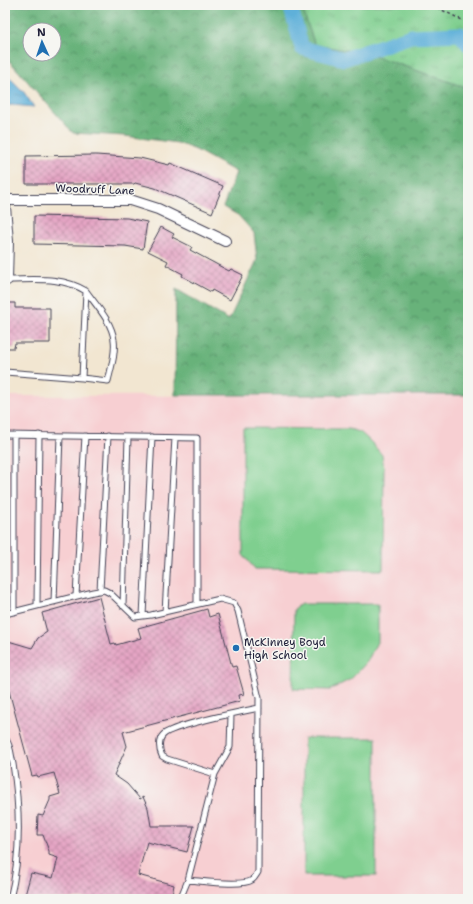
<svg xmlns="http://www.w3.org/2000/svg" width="473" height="904" font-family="'Shantell Sans',sans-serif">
	<defs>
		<pattern id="forest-crowns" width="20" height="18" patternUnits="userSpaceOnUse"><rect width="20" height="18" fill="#67b27a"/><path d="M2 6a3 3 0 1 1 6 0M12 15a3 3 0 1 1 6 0" fill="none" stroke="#549065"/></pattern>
		<pattern id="park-tufts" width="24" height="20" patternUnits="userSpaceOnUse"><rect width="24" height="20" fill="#7fcf8f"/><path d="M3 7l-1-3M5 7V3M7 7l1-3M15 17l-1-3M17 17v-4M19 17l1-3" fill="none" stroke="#6db17c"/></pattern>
		<pattern id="water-ripples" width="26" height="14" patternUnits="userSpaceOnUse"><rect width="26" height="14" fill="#5fb0d9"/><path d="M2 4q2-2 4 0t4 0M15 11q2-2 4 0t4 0" fill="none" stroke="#4e8fb1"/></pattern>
		<pattern id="building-cross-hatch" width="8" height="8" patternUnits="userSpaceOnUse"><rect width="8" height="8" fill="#e5a5c4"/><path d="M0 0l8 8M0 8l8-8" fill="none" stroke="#b986a0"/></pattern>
	</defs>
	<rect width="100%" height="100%" fill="#f6f6f2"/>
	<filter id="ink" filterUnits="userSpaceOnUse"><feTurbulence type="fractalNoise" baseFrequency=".025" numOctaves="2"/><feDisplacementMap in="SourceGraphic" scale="8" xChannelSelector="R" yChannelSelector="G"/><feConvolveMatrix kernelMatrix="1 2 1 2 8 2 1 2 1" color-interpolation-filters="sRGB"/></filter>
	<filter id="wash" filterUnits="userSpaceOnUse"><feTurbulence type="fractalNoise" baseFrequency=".012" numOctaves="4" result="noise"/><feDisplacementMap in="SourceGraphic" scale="16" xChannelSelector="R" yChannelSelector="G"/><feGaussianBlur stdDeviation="0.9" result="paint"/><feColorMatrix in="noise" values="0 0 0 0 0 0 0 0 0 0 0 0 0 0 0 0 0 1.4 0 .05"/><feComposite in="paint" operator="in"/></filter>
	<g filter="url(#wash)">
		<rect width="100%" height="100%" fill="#f2e6d1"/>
		<path fill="#f7cfd2" d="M 468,395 L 468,899 L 5,899 L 5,396 Z"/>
		<path fill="#7fcf8f" stroke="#507865" d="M 243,428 L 349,429 L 360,432 L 371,442 L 382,455 L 384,468 L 383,570 L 255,569 L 243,555 Z
			M 301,604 L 378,604 L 378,640 L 367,662 L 351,679 L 330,690 L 293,689 L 294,609 Z
			M 304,738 L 376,738 L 376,876 L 304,876 Z"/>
		<path fill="url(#forest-crowns)" stroke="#446a5a" fill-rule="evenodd" d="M 5,5 L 301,5 L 315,45 L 366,53 L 468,88 L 468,395 L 175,395 L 176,289 L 229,320 L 257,260 L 254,233 L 238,215 L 223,207 L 236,172 L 196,150 L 178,143 L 125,136 L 73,133 L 5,56 ZM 30,30 L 54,30 L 54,54 L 30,54 Z"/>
		<path fill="url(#park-tufts)" stroke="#507865" d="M 301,5 L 468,5 L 468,88 L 366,53 L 315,45 Z"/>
		<path fill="url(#water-ripples)" stroke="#40698a" d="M 5,73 L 23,91 L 34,107 L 12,105 L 5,106 Z"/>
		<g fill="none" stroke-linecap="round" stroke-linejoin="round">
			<path stroke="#5fb0d9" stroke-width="15" d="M 290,5 L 302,48 L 344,59 L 411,36 L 460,34 L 468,44"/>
		</g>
		<g id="blocks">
			<path fill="url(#building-cross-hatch)" d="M 96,155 L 140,158 L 169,165 L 170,163 L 223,186 L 212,213 L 155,188 L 135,183 L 134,184 L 26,184 L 26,156 Z
				M 34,216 L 127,218 L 147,222 L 143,249 L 125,246 L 34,244 Z
				M 161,227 L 174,234 L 172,237 L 192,247 L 190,250 L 229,271 L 231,269 L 243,275 L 230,300 L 212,290 L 211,292 L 182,276 L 183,274 L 166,265 L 168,261 L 148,251 Z
				M 5,303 L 15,303 L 15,308 L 50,308 L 50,343 L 15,343 L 14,348 L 5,348 Z
				M 99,597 L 111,644 L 115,643 L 116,645 L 141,638 L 138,628 L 207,609 L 209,617 L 218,614 L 232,667 L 236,666 L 244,694 L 239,695 L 240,701 L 123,732 L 127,746 L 114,775 L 127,784 L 140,799 L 143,797 L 148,808 L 151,826 L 194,826 L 187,852 L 147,842 L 138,875 L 174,885 L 171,899 L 24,899 L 31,873 L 53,878 L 58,858 L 49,855 L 49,851 L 43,835 L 37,835 L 38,815 L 43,816 L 50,800 L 50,797 L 60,794 L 54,773 L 38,777 L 37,775 L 32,776 L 5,676 L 5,640 L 32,648 L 38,638 L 47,632 L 42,613 Z"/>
		</g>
	</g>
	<g filter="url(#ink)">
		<use href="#blocks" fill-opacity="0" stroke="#413f52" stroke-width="1"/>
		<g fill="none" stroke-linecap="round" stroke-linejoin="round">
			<defs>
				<path id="service" d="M 5,372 L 82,378 L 86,291 C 61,276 35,280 7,280
					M 82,378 L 108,381 C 111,368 116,353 114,340 C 112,322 96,305 86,291
					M 5,435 L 197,438 L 197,604
					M 100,591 L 108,436
					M 76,596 L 85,436
					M 54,602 L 60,436
					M 37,606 L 39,435
					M 123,606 L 128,437
					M 14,612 L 14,435
					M 165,612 L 175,438
					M 5,614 L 93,592 L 104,590 L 110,593 L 135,617 L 151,615 L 220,599 L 234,603 L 238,611 L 259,698 L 258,872 C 256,875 255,878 252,880 C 242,887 202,881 188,880 L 180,899
					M 143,616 L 152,437
					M 5,738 C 11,745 11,756 13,764 C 20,808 21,856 10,899
					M 215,774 L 167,759 L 162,756 C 159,750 158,740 163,735 C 170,726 244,711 259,708
					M 188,880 L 215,774 L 230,747 L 231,715"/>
				<path id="minor" d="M 5,200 L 130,200 L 158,209 L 225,241
					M 5,207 L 8,241 L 7,280"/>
			</defs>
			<use href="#service" stroke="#413f52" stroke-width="7"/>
			<use href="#minor" stroke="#413f52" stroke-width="12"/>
			<path stroke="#413f52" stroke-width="1.5" stroke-dasharray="3 3" stroke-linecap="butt" d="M 432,5 L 468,23"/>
			<use href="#service" stroke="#fff" stroke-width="5"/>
			<use href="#minor" stroke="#fff" stroke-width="10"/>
		</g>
	</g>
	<circle fill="#1f6fb2" stroke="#f6f6f2" stroke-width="1.5" cx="236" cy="648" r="4"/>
	<g text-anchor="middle" stroke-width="3" stroke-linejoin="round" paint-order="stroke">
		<g font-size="11" fill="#22223b" stroke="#f6f6f2">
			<text transform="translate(95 189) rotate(2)" y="4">Woodruff Lane</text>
		</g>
		<g font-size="11" fill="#22223b" stroke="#f6f6f2" text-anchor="start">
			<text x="244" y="646">McKinney Boyd<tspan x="244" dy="13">High School</tspan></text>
		</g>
	</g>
	<rect width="473" height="904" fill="none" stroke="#f6f6f2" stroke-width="20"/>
	<g transform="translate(42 42) rotate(357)"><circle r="19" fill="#f6f6f2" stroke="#a1a1a9"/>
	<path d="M0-3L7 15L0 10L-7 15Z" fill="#1f6fb2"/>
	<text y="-6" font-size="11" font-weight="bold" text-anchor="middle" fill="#22223b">N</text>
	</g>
</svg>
